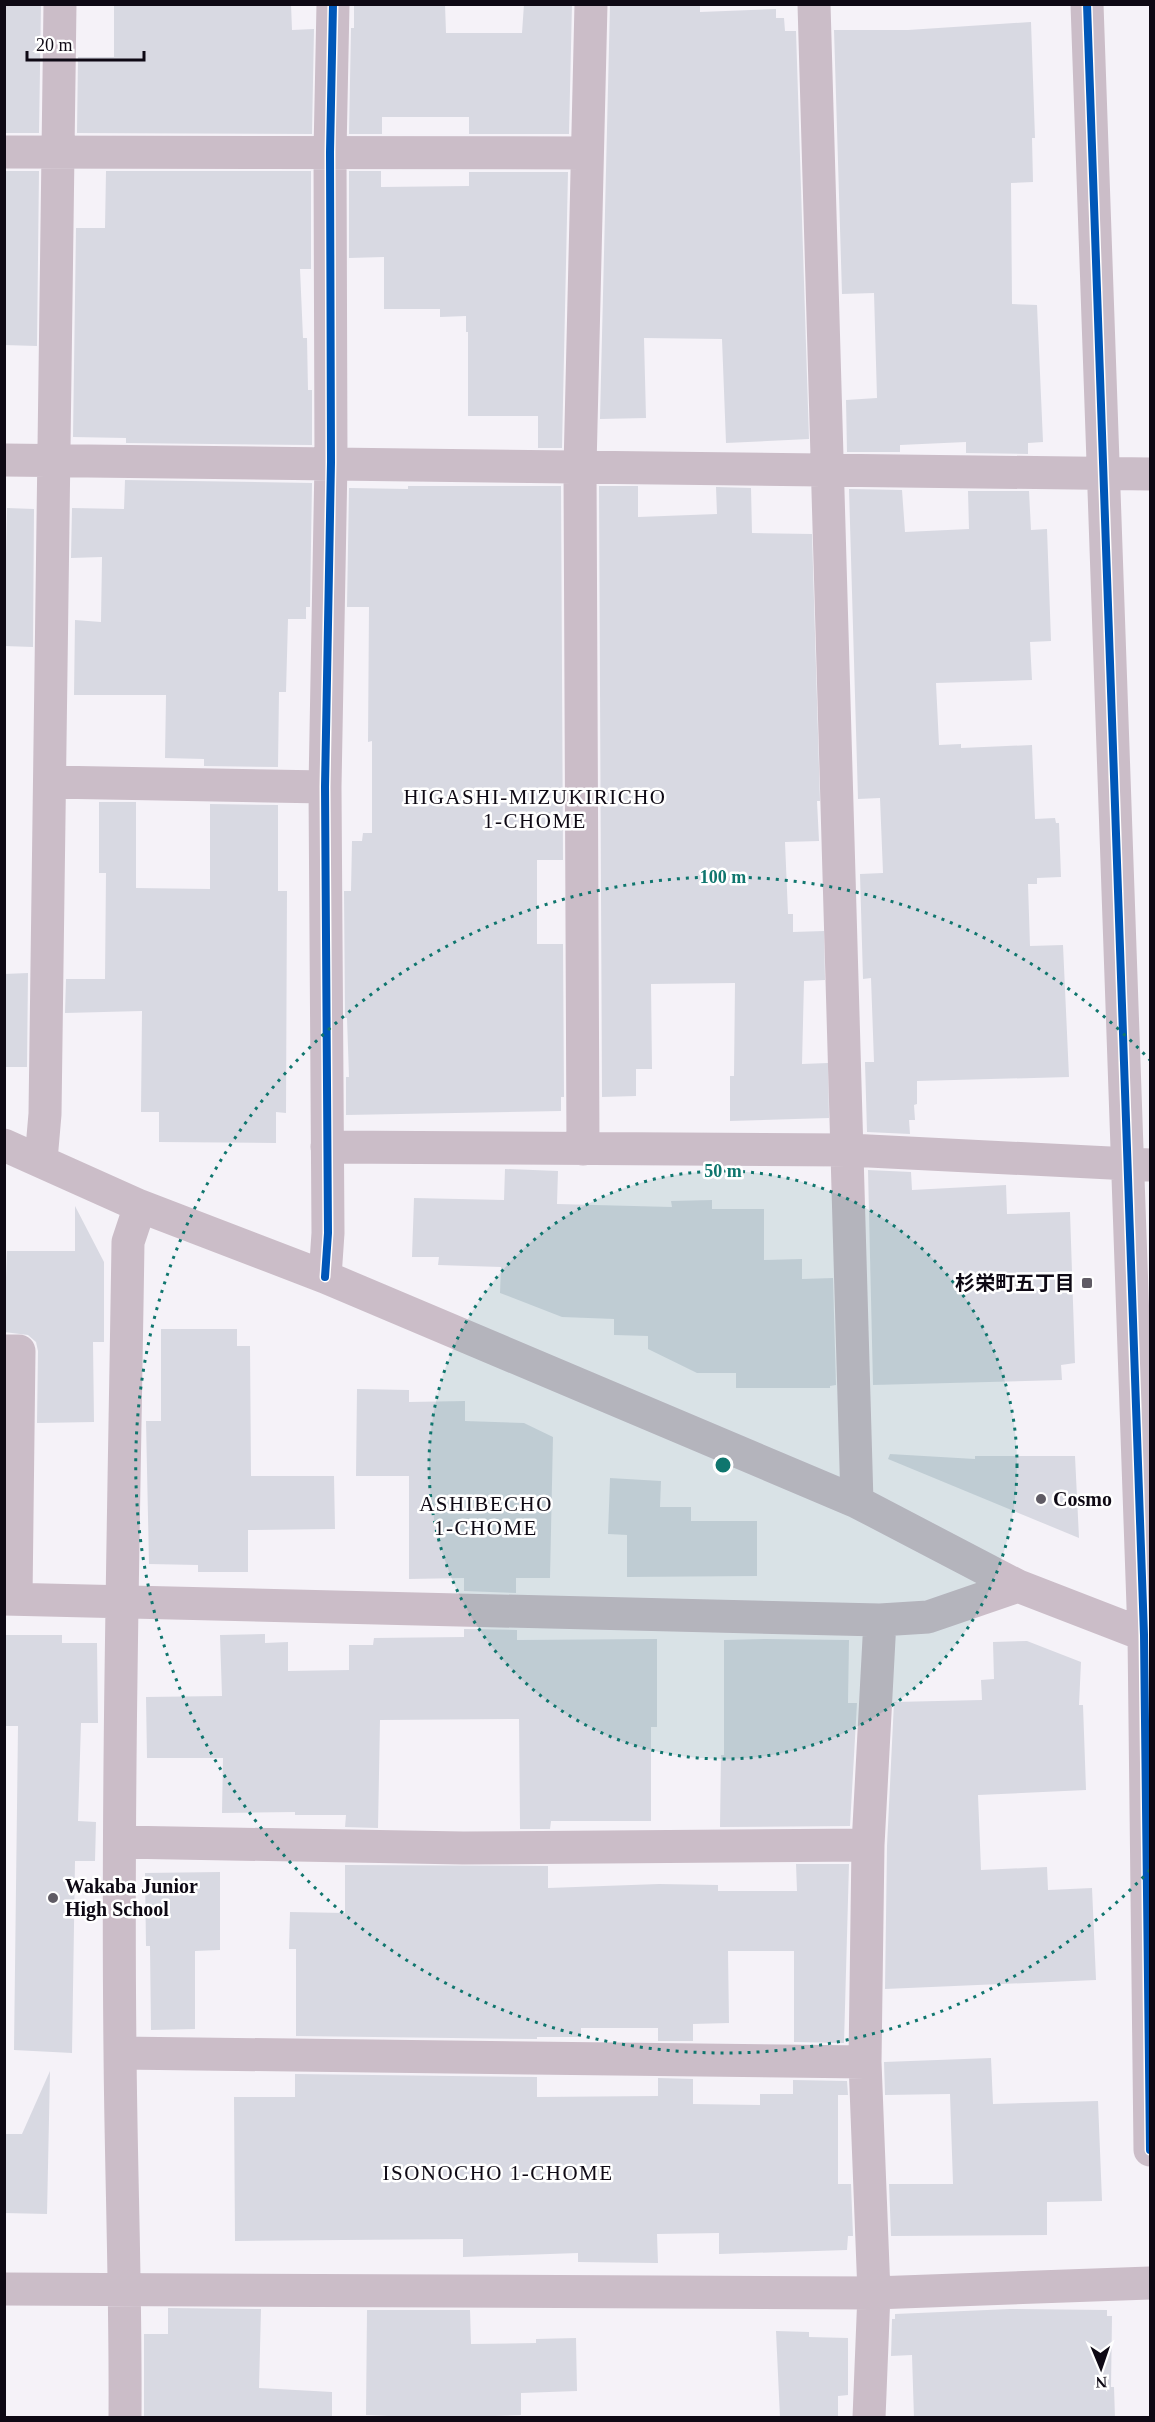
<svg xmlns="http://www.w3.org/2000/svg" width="1155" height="2422" font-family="'Times New Roman','Noto Sans JP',serif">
	<rect width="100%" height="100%" fill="#f5f2f8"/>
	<path fill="#d8d9e2" d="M 4,4 L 41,4 L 39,133 L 4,133 Z
		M 114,4 L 291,4 L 292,30 L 314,29 L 312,134 L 77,133 L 78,57 L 114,57 Z
		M 354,4 L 445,4 L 446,33 L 522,33 L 524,4 L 572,4 L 569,134 L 469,134 L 469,117 L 382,117 L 382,134 L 349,134 L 351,28 L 354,28 Z
		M 610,4 L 700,4 L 700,12 L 776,9 L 776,18 L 784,18 L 785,31 L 796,31 L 809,439 L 726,443 L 722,339 L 644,338 L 646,418 L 600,419 Z
		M 1031,22 L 1035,138 L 1032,138 L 1033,182 L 1011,183 L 1012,304 L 1037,305 L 1043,442 L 1028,443 L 1028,454 L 966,453 L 966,442 L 900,445 L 900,452 L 847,452 L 846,400 L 877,398 L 874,293 L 842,294 L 834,30 L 908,30 Z
		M 4,171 L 39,171 L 37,346 L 4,345 Z
		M 106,171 L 311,171 L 311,269 L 300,269 L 303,338 L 307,338 L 308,390 L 312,390 L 312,445 L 126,443 L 126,438 L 73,437 L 76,228 L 105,228 Z
		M 349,171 L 381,171 L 381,187 L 469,186 L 469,172 L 568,172 L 562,448 L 538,448 L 538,416 L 468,416 L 468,332 L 466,332 L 466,316 L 440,317 L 440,309 L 384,309 L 384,257 L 349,258 Z
		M 125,480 L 312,483 L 310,607 L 306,607 L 306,619 L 288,619 L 286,692 L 279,692 L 278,767 L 204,766 L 204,759 L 165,758 L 166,695 L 74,695 L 75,620 L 101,622 L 102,557 L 71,558 L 72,508 L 124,509 Z
		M 408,486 L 561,486 L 563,860 L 537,860 L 537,944 L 563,944 L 564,1097 L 561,1097 L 561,1111 L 346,1115 L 346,1077 L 349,1077 L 347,1018 L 345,1018 L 344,891 L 351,891 L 352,841 L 362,841 L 363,833 L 372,833 L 372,741 L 368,742 L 369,607 L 347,607 L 349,488 L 408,489 Z
		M 599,486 L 638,486 L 638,517 L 717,514 L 716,487 L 751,488 L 752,533 L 812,534 L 820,801 L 817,801 L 819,841 L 785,842 L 788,914 L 793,914 L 793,932 L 824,931 L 825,980 L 804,981 L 802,1064 L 828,1063 L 829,1118 L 730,1121 L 730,1076 L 734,1076 L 735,983 L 651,984 L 652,1069 L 636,1069 L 636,1096 L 602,1097 Z
		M 849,489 L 902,490 L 905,532 L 969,529 L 968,491 L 1029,491 L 1031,530 L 1047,529 L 1051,641 L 1030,642 L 1032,680 L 936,683 L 939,745 L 961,744 L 961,748 L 1032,745 L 1035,819 L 1055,818 L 1056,823 L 1059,823 L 1061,877 L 1037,878 L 1037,884 L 1028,884 L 1030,946 L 1063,945 L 1069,1077 L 917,1081 L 917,1104 L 914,1105 L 915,1120 L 909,1120 L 910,1134 L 867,1132 L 865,1062 L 874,1062 L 871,978 L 863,979 L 860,874 L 883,873 L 880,798 L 858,799 Z
		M 7,508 L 34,509 L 33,647 L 4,646 Z
		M 99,802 L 136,802 L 136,888 L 210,889 L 210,804 L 278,805 L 278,891 L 287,891 L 286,1113 L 276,1112 L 276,1143 L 159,1142 L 159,1112 L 141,1112 L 142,1011 L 65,1013 L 66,979 L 105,979 L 106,873 L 99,873 Z
		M 28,973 L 27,1067 L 4,1067 L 4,974 Z
		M 505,1169 L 558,1171 L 557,1204 L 672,1207 L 671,1201 L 712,1200 L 712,1209 L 764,1209 L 764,1260 L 802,1259 L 802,1279 L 833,1278 L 836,1385 L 830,1386 L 830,1388 L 736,1388 L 736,1373 L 697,1373 L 648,1349 L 648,1336 L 614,1335 L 614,1319 L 562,1317 L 500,1293 L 501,1267 L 438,1265 L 439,1257 L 412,1257 L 414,1198 L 504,1200 Z
		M 868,1170 L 911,1172 L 912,1190 L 1006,1185 L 1007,1214 L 1070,1212 L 1075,1363 L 1061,1365 L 1062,1380 L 873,1385 Z
		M 75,1206 L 104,1262 L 104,1342 L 93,1342 L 94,1422 L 37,1423 L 38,1351 L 36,1342 L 28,1335 L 4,1332 L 7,1251 L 75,1251 Z
		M 161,1329 L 237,1329 L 237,1346 L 250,1346 L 251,1476 L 334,1476 L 335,1529 L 248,1530 L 248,1572 L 198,1572 L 198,1565 L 149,1564 L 146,1421 L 161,1421 Z
		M 357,1389 L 409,1390 L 409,1402 L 465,1401 L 465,1421 L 524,1423 L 553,1437 L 550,1578 L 516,1578 L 516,1593 L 464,1591 L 464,1578 L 409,1579 L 409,1476 L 356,1476 Z
		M 890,1454 L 975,1459 L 975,1456 L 1075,1456 L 1079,1538 L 888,1459 Z
		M 610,1478 L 661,1481 L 660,1507 L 691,1507 L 691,1521 L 757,1521 L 757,1576 L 627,1577 L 627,1535 L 608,1534 Z
		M 464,1629 L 517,1630 L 517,1640 L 657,1639 L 657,1727 L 651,1727 L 651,1821 L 551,1821 L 550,1829 L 520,1829 L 519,1719 L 380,1720 L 378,1828 L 345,1827 L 346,1815 L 295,1815 L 295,1812 L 222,1813 L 223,1758 L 147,1758 L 146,1697 L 222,1696 L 220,1635 L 265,1634 L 265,1643 L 288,1642 L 288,1671 L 349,1670 L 349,1645 L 373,1645 L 374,1638 L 464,1637 Z
		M 4,1635 L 62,1635 L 62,1643 L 97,1643 L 98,1723 L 81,1723 L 78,1821 L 96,1822 L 95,1861 L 75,1861 L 72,2053 L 14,2050 L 18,1726 L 4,1726 Z
		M 766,1639 L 849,1640 L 848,1703 L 857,1703 L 850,1826 L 720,1827 L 721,1755 L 724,1755 L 724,1640 Z
		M 1027,1641 L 1081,1662 L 1079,1705 L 1083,1705 L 1086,1790 L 978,1795 L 981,1870 L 1047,1867 L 1048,1890 L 1092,1888 L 1096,1980 L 885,1989 L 887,1846 L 894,1702 L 982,1700 L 981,1680 L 994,1679 L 993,1642 Z
		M 796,1864 L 849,1864 L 844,2043 L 794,2042 L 794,1951 L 728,1951 L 729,2023 L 693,2024 L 693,2041 L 658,2041 L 658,2028 L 581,2028 L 581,2037 L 537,2037 L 537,2039 L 296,2036 L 296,1949 L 289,1949 L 290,1912 L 345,1913 L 345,1865 L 548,1866 L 548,1888 L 659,1884 L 718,1885 L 718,1891 L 797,1891 Z
		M 220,1872 L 220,1950 L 195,1951 L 195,2029 L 151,2030 L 150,1946 L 146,1946 L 145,1873 Z
		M 991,2058 L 993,2104 L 1098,2101 L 1102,2201 L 1047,2202 L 1047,2235 L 891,2236 L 889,2184 L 953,2184 L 950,2094 L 885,2095 L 884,2062 Z
		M 50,2071 L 47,2214 L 4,2213 L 4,2134 L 22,2134 Z
		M 295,2074 L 537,2077 L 537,2097 L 658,2096 L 658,2078 L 693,2079 L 693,2104 L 760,2105 L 760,2094 L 793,2094 L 793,2080 L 847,2081 L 848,2095 L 838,2095 L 838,2184 L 851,2184 L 853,2236 L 848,2236 L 847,2250 L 719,2254 L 719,2233 L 657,2234 L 658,2263 L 578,2262 L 578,2253 L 463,2257 L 463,2239 L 235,2241 L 234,2097 L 295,2097 Z
		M 168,2308 L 261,2309 L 259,2388 L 332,2392 L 332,2418 L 144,2418 L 144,2334 L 168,2334 Z
		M 1010,2309 L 1107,2310 L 1107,2316 L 1112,2316 L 1111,2387 L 1114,2387 L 1115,2418 L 914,2418 L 912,2355 L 891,2356 L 892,2319 L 895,2319 L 895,2314 Z
		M 367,2310 L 470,2310 L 471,2344 L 536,2343 L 536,2339 L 576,2338 L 577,2391 L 521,2393 L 521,2415 L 434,2418 L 366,2415 Z
		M 776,2331 L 809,2332 L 809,2337 L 848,2338 L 848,2395 L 838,2396 L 838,2418 L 780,2418 Z"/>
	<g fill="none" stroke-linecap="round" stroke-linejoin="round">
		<path stroke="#cbbdc8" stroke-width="33" d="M 814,4 C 831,504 846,1003 857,1502
			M 1087,4 L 1144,1635 L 1150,2150
			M 4,152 L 587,153
			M 4,460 L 1150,474
			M 50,782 L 325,787
			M 4,1145 L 140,1206 L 325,1277 L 857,1502 L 1018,1586 L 1150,1637
			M 327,1147 L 849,1150 L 1150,1165
			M 583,1149 L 580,468 L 591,4
			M 41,1160 L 45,1114 L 60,4
			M 325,1277 L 328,1233 L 325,787 L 331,462 L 330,152 L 333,4
			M 4,1351 L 19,1351 L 16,1599
			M 4,1599 L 880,1620 L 928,1617 L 1018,1586
			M 120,1842 L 463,1848 L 868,1845
			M 120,2053 L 865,2062
			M 4,2289 L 874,2293 L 1150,2283
			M 125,2418 C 126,2295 121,2174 120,2051 C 117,1782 124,1512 128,1242 L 140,1206
			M 869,2418 L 874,2293 L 865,2062 L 868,1845 L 880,1620"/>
		<defs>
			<path id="cycleway" d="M 1087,4 L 1144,1635 L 1150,2150
				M 325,1277 L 328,1233 L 325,787 L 331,462 L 330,152 L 333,4"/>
		</defs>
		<use href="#cycleway" stroke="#fff" stroke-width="11"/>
		<use href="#cycleway" stroke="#0057b8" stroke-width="8"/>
	</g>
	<circle cx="723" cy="1465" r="294" fill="#0f766e" fill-opacity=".12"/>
	<g fill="none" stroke="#0f766e" stroke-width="3" stroke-dasharray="3 6">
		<circle cx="723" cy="1465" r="294"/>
		<path d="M1150 1870A588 588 0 1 1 1150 1060"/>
	</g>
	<g fill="#5f5b64" stroke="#fff" stroke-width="2">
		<rect x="1081" y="1277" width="12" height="12" rx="3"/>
		<circle cx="1041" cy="1499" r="6"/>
		<circle cx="53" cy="1898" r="6"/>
	</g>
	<g text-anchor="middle" stroke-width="5" stroke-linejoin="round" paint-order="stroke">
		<g font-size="20" font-weight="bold" fill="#0e0914" stroke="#fff" text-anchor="start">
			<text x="1075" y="1290" text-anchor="end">杉栄町五丁目</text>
			<text x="1053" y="1506">Cosmo</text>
			<text x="65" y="1893">Wakaba Junior<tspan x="65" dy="23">High School</tspan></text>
		</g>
		<g font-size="21" letter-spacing="1.5" fill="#0e0914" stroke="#fff">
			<text x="535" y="804">HIGASHI-MIZUKIRICHO<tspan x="535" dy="24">1-CHOME</tspan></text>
			<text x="486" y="1511">ASHIBECHO<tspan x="486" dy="24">1-CHOME</tspan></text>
			<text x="498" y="2180">ISONOCHO 1-CHOME</text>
		</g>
	</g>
	<circle cx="723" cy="1465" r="9" fill="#0f766e" stroke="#fff" stroke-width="3"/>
	<g font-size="18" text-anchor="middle" font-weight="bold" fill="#0f766e" stroke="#fff" stroke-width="5" stroke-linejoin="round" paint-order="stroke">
		<text x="723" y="883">100 m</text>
		<text x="723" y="1177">50 m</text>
	</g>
	<rect width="1155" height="2422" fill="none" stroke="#0e0914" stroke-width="12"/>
	<g transform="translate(1101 2368) rotate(178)" stroke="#ffffff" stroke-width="4.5" paint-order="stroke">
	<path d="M0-4.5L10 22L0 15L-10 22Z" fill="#0e0914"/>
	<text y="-9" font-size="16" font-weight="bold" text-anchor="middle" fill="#0e0914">N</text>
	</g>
	<path d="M27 51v9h117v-9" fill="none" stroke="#0e0914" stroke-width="3"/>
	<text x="36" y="51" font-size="18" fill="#0e0914" stroke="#ffffff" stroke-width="4.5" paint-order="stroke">20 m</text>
</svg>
